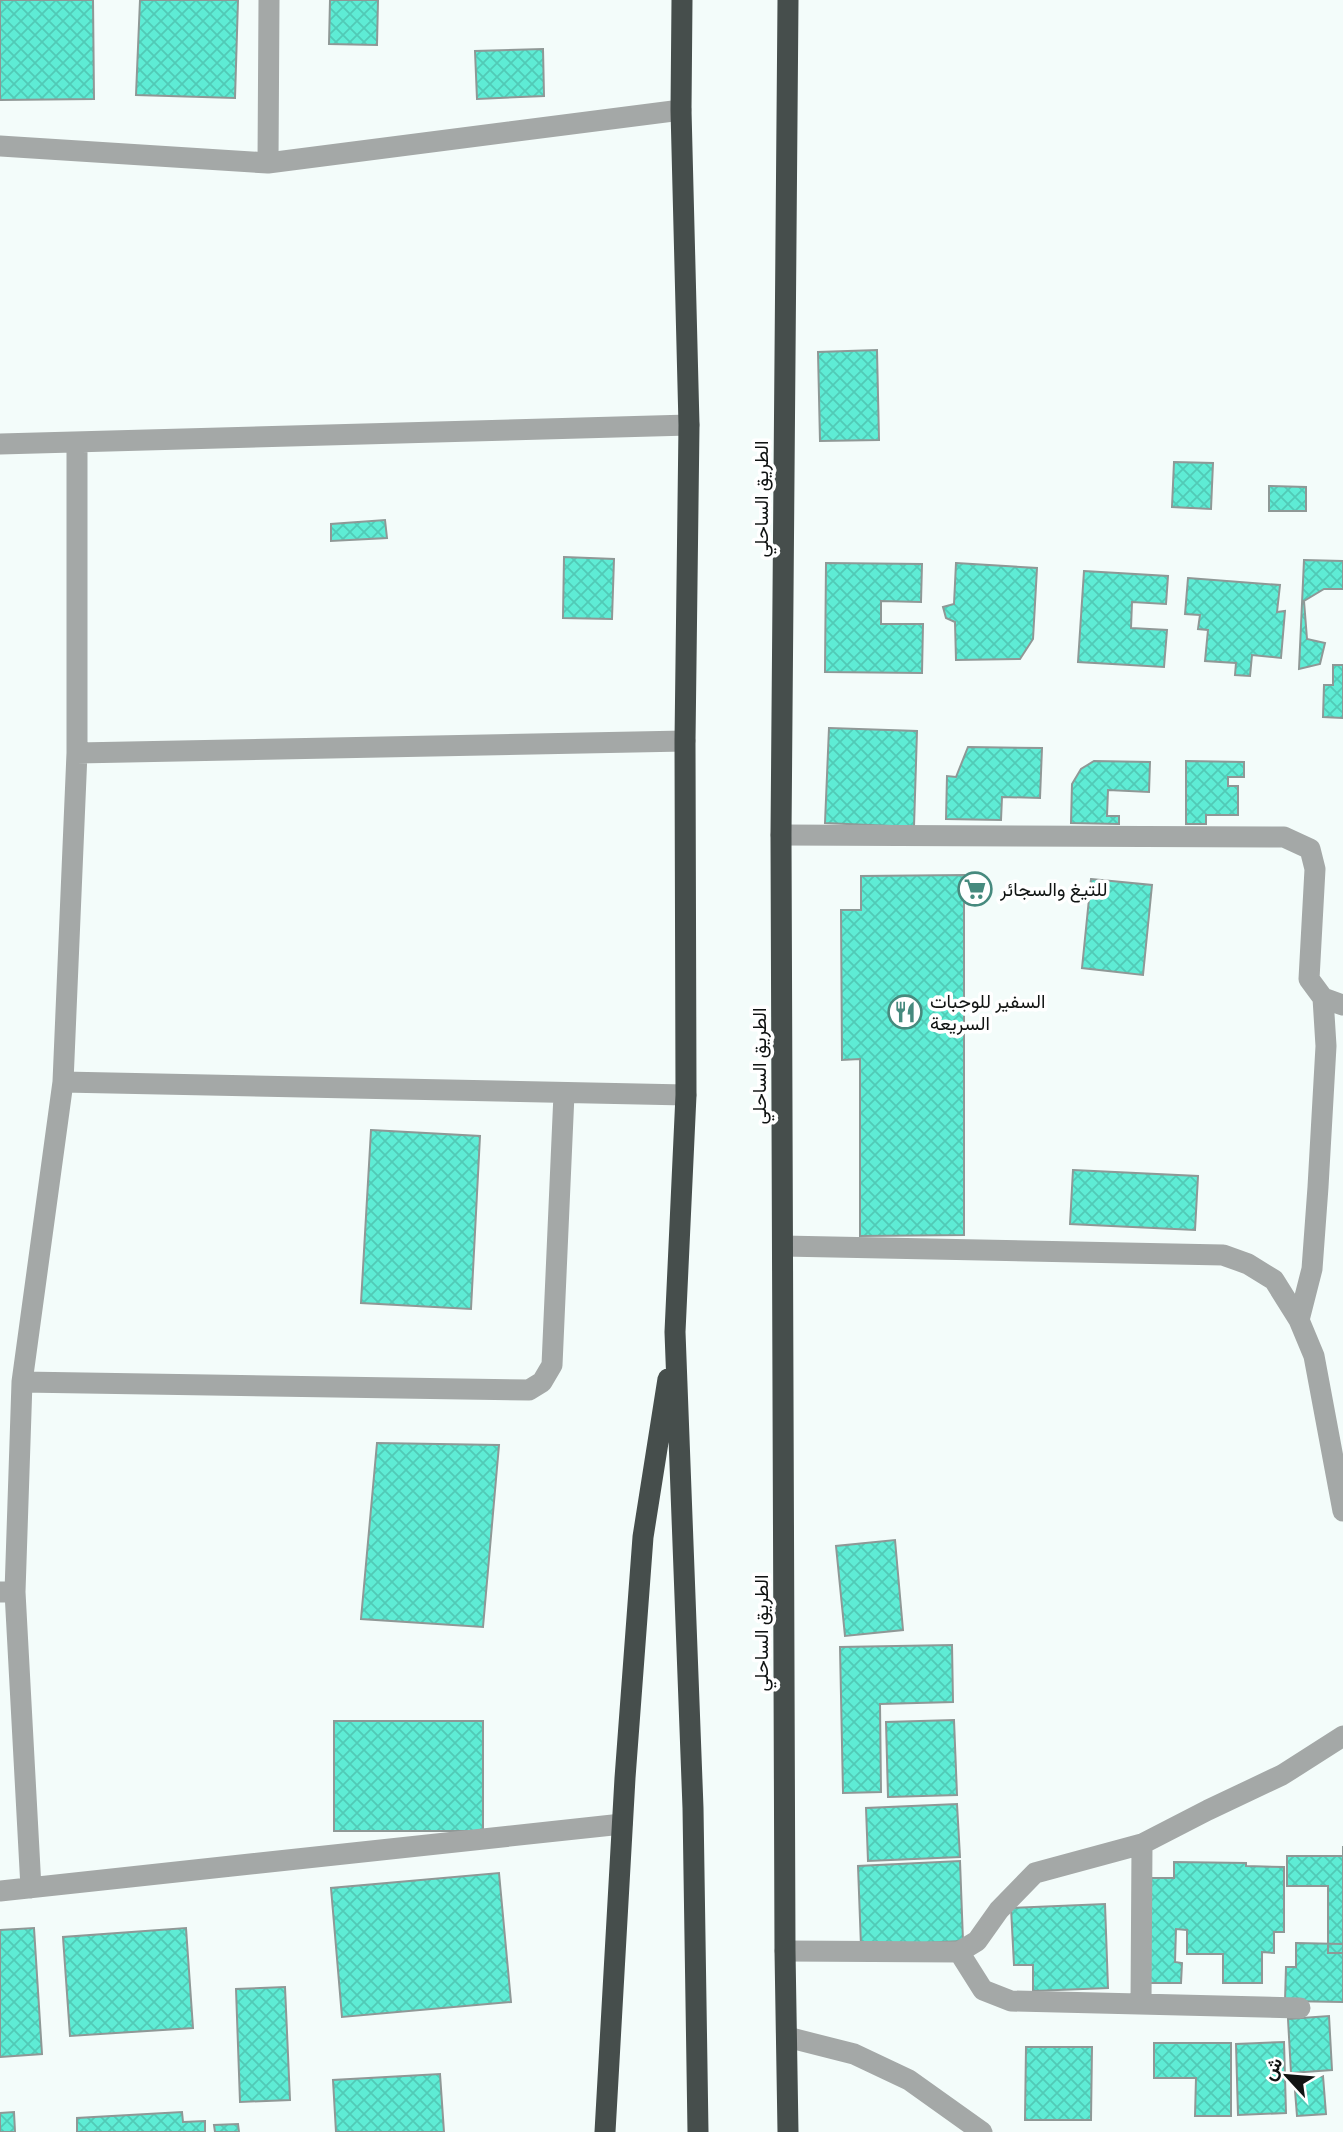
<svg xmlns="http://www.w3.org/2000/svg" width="1343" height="2132" font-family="Ubuntu,Vazirmatn,sans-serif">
	<defs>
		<pattern id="building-cross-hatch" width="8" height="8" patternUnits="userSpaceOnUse" patternTransform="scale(1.75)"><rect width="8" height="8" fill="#5eecd5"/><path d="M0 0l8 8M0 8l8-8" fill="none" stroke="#51cab6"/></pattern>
	</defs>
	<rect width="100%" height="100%" fill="#f3fcfa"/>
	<path fill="url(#building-cross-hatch)" stroke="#8f9896" stroke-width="2" d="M 0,0 L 93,0 L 94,99 L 0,100 Z
		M 140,0 L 238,0 L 235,98 L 136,95 Z
		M 330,0 L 378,0 L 377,45 L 329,44 Z
		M 543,49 L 544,96 L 477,99 L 475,51 Z
		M 877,350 L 879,440 L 820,441 L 818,352 Z
		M 1174,462 L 1213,463 L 1211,509 L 1172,507 Z
		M 1269,486 L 1306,487 L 1306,511 L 1269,511 Z
		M 385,520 L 387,538 L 331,541 L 331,524 Z
		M 564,557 L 614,559 L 612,619 L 563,618 Z
		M 1304,560 L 1343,561 L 1343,589 L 1324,589 L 1304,601 L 1307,639 L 1325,643 L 1320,664 L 1299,669 Z
		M 826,563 L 922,564 L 921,602 L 881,601 L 881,624 L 923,624 L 922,673 L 825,672 Z
		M 956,563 L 1037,568 L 1033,639 L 1020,659 L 956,660 L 955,622 L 946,618 L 943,607 L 954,604 Z
		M 1084,571 L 1168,576 L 1166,604 L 1132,602 L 1131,628 L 1167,630 L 1164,667 L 1078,662 Z
		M 1188,578 L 1280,585 L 1277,612 L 1285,611 L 1281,658 L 1252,655 L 1250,676 L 1235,675 L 1236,663 L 1205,661 L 1208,630 L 1198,629 L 1200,615 L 1185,614 Z
		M 1333,665 L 1343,665 L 1343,718 L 1323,717 L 1324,685 L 1333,685 Z
		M 829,728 L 917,731 L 914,827 L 825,823 Z
		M 968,747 L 1042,748 L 1040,798 L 1002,797 L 1001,820 L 946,819 L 947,776 L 956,777 Z
		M 1094,761 L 1150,762 L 1149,792 L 1108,790 L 1107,816 L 1119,816 L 1119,824 L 1071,823 L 1072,784 L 1081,769 Z
		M 1186,761 L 1244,762 L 1244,777 L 1228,777 L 1228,786 L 1238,786 L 1238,815 L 1206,815 L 1206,824 L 1186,824 Z
		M 964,875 L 964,1235 L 860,1236 L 860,1059 L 842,1060 L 841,910 L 861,910 L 861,876 Z
		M 1091,879 L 1152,885 L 1143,975 L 1082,968 Z
		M 371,1130 L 480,1136 L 471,1309 L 361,1303 Z
		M 1073,1170 L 1198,1176 L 1195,1230 L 1070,1224 Z
		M 377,1443 L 499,1445 L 483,1627 L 361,1619 Z
		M 895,1540 L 903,1630 L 845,1636 L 836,1546 Z
		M 952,1645 L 953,1702 L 880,1704 L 881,1792 L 843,1793 L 840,1647 Z
		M 954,1720 L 957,1795 L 888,1797 L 886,1722 Z
		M 334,1721 L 483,1721 L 483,1831 L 334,1831 Z
		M 957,1804 L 960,1857 L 868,1861 L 866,1808 Z
		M 1343,1846 L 1343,1953 L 1328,1953 L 1328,1886 L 1287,1886 L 1287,1856 L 1343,1856 Z
		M 960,1861 L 963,1941 L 861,1946 L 858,1866 Z
		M 1174,1862 L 1246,1863 L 1246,1866 L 1284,1867 L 1284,1932 L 1274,1932 L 1274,1953 L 1262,1952 L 1262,1983 L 1223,1983 L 1223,1954 L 1187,1954 L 1187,1930 L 1176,1929 L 1175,1962 L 1182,1963 L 1181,1983 L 1146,1983 L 1148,1878 L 1174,1878 Z
		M 499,1873 L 511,2002 L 342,2017 L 331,1888 Z
		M 1105,1904 L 1108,1988 L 1033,1991 L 1033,1965 L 1014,1965 L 1011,1908 Z
		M 34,1928 L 42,2054 L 0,2057 L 0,1930 Z
		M 186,1928 L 193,2028 L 70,2036 L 63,1937 Z
		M 1296,1943 L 1343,1944 L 1343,2002 L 1285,2001 L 1286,1967 L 1296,1967 Z
		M 285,1987 L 290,2100 L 240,2102 L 236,1989 Z
		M 1329,2016 L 1332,2070 L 1291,2073 L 1288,2019 Z
		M 1284,2042 L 1286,2113 L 1238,2115 L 1236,2044 Z
		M 1154,2043 L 1231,2043 L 1231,2116 L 1195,2116 L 1196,2078 L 1154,2078 Z
		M 1026,2047 L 1092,2047 L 1091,2120 L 1025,2120 Z
		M 440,2074 L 444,2132 L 336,2132 L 333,2080 Z
		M 1323,2076 L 1326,2114 L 1297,2116 L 1294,2078 Z
		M 14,2112 L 15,2132 L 0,2132 L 0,2113 Z
		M 182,2112 L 183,2122 L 205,2121 L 205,2132 L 77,2132 L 77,2118 Z
		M 238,2124 L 239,2132 L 215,2132 L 214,2125 Z"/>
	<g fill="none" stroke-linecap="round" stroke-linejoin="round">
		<path stroke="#a4a8a7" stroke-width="21" d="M 0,146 L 268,163 L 681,110
			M 268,163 L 269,0
			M 0,444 L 689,425
			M 77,753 L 685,741
			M 781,835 L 1284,837 L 1310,849 L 1315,869 L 1309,979 L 1323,998 L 1343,1005
			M 63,1082 L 686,1095
			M 783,1246 L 1223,1255 L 1248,1264 L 1274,1280 L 1299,1320 L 1314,1356 L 1343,1511
			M 1299,1320 L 1312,1269 L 1318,1187 L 1326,1046 L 1323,998
			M 22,1382 L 529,1390 L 542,1382 L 552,1365 L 564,1094
			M 0,1592 L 15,1592 L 22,1382 L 63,1082 L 77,753 L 77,443
			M 15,1592 L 31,1888
			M 0,1891 L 622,1824
			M 785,1951 L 959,1952 L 977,1941 L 999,1910 L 1035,1873 L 1142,1844 L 1208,1810 L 1282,1775 L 1343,1736
			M 959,1952 L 983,1990 L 1011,2001 L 1300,2008
			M 1141,2003 L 1142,1844
			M 787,2037 L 854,2054 L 909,2080 L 982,2132"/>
		<path stroke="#464e4c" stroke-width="21" d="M 682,0 L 681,110 L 689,425 L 685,741 L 686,1095 L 675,1332 L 693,1808 L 698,2132
			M 605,2132 L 625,1778 L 643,1537 L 668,1379
			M 788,2132 L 785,1951 L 781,835 L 788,0"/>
	</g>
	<defs>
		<symbol id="supermarket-ring" viewBox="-11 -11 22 22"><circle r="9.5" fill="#fff" stroke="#468a7e" stroke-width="1.5"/><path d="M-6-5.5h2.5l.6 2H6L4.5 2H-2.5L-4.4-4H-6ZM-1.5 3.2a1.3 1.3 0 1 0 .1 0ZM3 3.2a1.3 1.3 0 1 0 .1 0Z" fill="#468a7e"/></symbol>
		<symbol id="restaurant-ring" viewBox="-11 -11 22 22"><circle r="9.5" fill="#fff" stroke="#468a7e" stroke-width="1.5"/><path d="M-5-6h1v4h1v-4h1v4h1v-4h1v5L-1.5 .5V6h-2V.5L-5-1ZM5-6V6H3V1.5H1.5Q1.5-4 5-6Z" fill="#468a7e"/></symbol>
	</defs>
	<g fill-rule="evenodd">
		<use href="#supermarket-ring" x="956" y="870" width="38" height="38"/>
		<use href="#restaurant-ring" x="886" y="993" width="38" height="38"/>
	</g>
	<g text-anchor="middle" stroke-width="7" stroke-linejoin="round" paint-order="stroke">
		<g font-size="19" fill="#111413" stroke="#fff">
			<text transform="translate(761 499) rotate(-90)" y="7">الطريق الساحلي</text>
			<text transform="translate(759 1066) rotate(-90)" y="7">الطريق الساحلي</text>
			<text transform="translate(761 1633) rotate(-90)" y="7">الطريق الساحلي</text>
		</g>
		<g font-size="19" fill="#111413" stroke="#fff" text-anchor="start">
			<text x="1000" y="896">للتيغ والسجائر</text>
			<text x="930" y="1008">السفير للوجبات<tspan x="930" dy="22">السريعة</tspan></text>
		</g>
	</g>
	<g transform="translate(1287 2076) rotate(296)" stroke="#ffffff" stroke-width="5" paint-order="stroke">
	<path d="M0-5L12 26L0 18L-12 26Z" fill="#111413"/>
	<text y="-10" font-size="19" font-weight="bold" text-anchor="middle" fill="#111413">ش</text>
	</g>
</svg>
